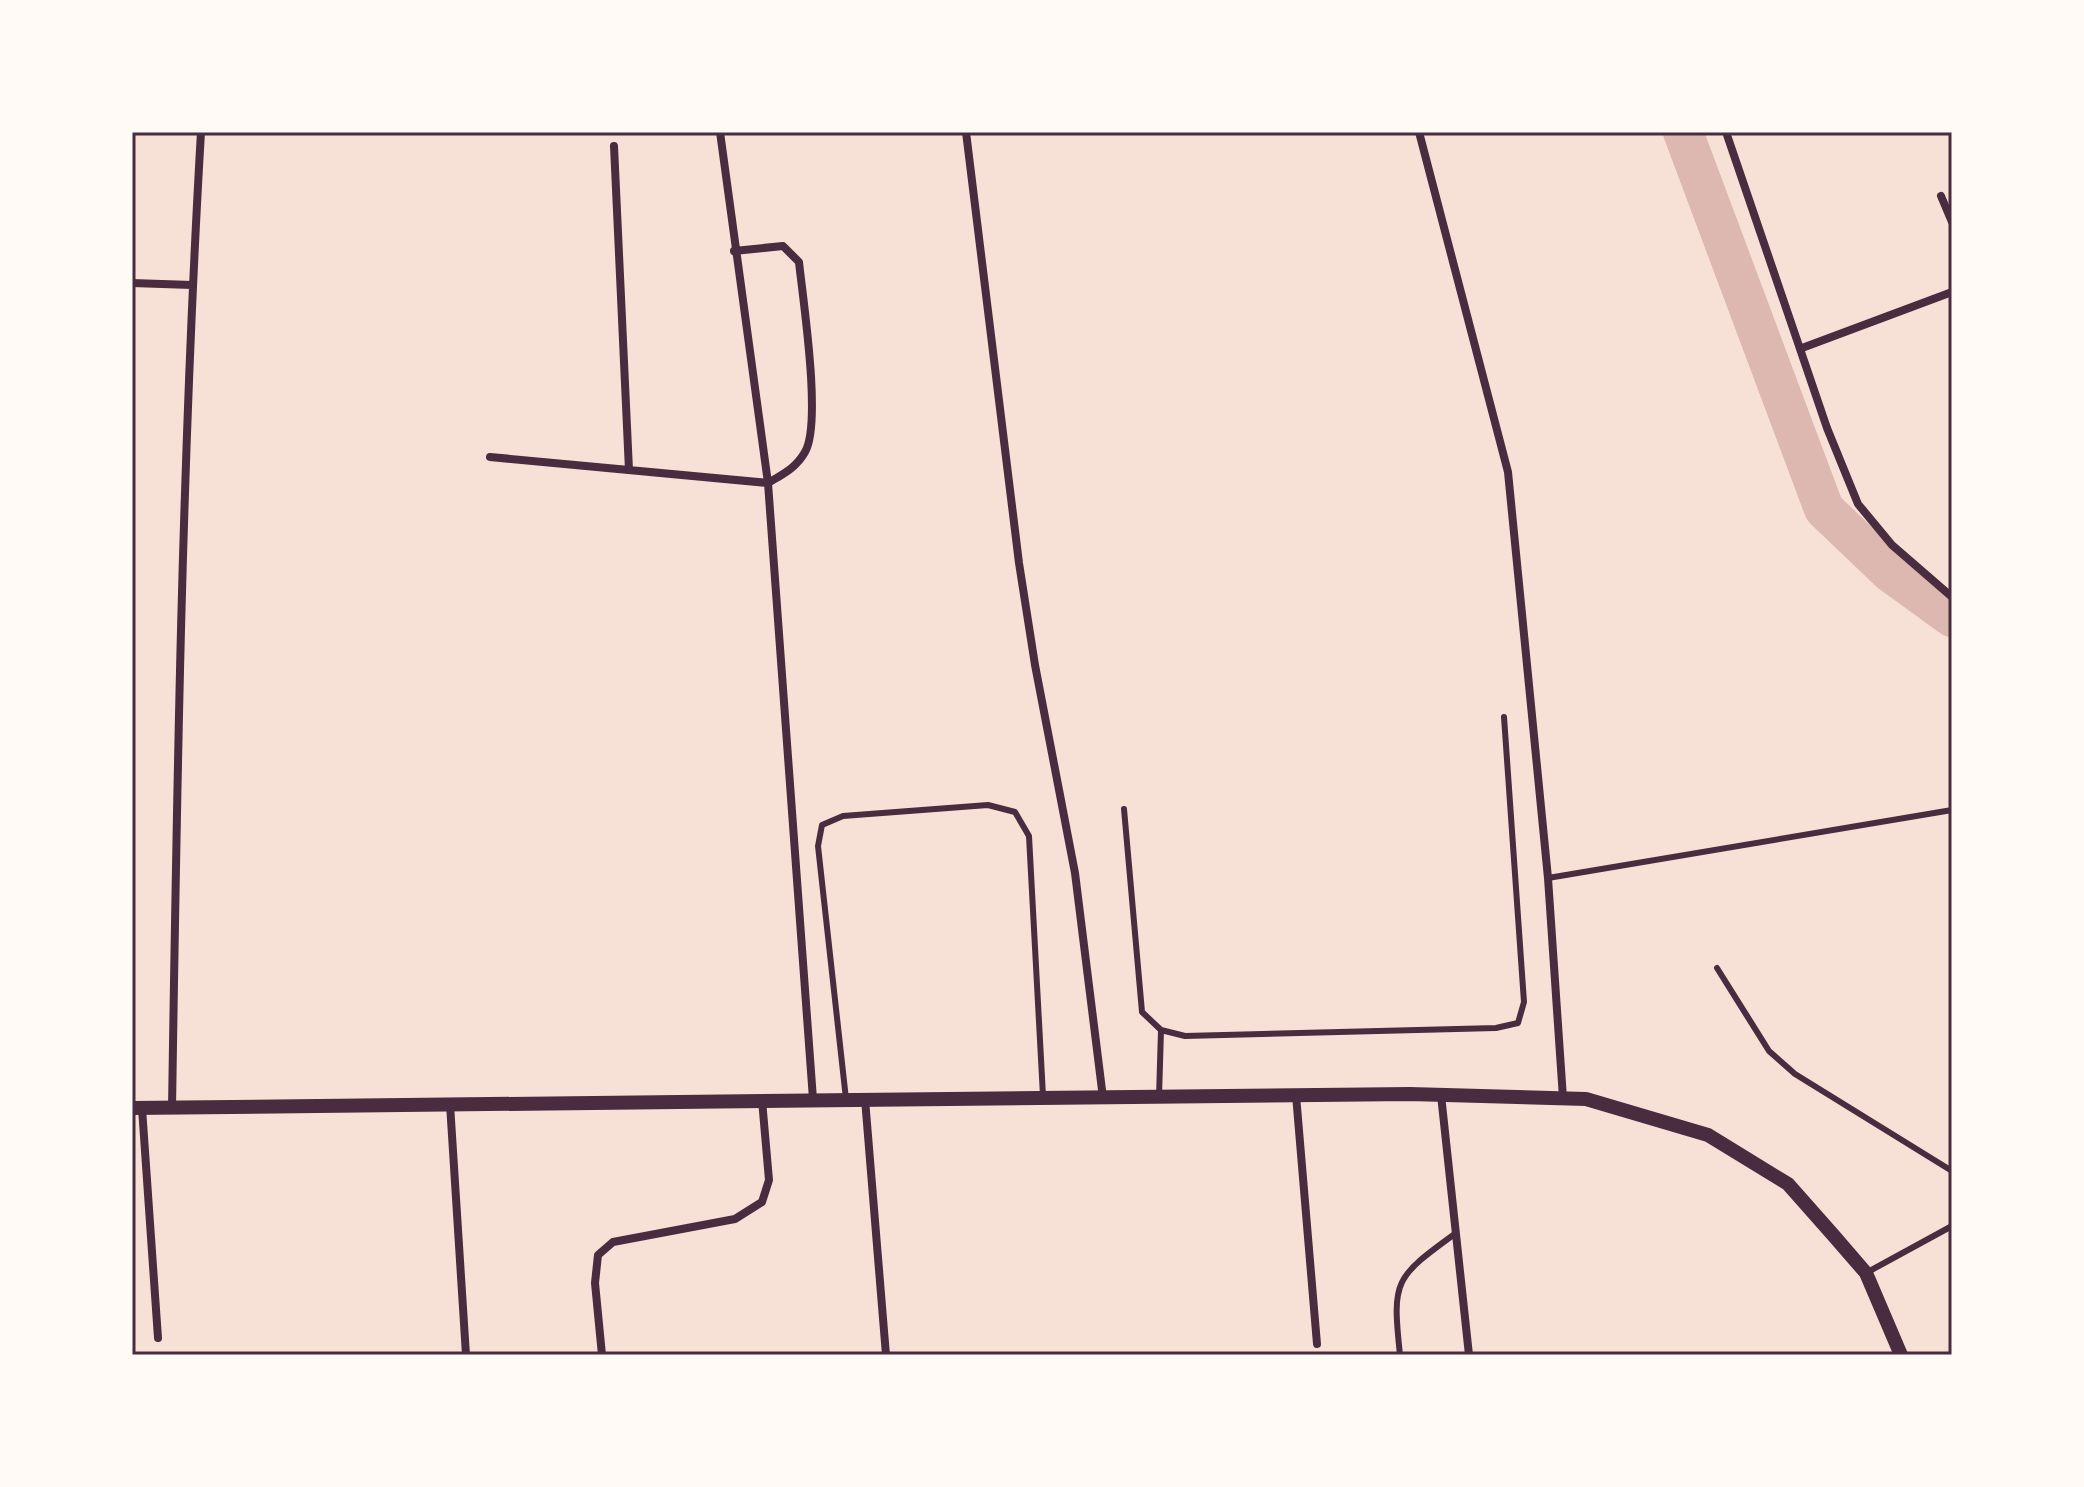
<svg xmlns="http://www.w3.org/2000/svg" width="2084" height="1487" font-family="Mulish,sans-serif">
	<rect width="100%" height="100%" fill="#f7e1d7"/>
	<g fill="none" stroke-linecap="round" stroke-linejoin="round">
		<path stroke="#dcb8b0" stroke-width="40" d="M 1683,132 L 1824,509 L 1890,572 L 1952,617"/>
		<path stroke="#4a2c40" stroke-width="6" d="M 1124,809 L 1142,1012 L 1161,1030 L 1185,1036 L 1496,1028 L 1518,1023 L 1524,1002 L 1504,717
			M 1548,878 L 1952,810
			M 1717,968 L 1769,1051 L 1795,1074 L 1952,1171
			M 1159,1097 L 1161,1030
			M 846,1099 L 818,846 L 822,825 L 843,816 L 988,805 L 1015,812 L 1029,836 L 1043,1096
			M 1866,1273 L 1952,1226
			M 1400,1355 C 1392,1280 1394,1278 1456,1233"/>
		<path stroke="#4a2c40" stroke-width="8" d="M 720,132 L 768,483 L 813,1099
			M 966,132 L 1019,563 L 1035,665 L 1075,873 L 1103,1098
			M 1419,132 L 1508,472 L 1548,878 L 1563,1098
			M 1726,132 L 1827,428 L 1858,504 L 1892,545 L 1952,597
			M 614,146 L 629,470
			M 1941,196 L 1952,222
			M 132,283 L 192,285
			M 1802,348 L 1952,292
			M 490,457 L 768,483 C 783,474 796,468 805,452 C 822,423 803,300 799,262 L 783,246 L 734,251
			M 1296,1095 L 1317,1344
			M 1441,1095 L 1469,1355
			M 865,1099 L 886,1355
			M 450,1104 L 466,1355
			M 142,1108 L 158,1338
			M 172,1109 C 177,783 182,457 201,132
			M 602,1355 L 595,1283 L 598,1255 L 613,1242 L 735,1219 L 762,1202 L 769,1180 L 762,1100"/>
		<path stroke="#4a2c40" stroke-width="14" d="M 132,1108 L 1410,1094 L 1586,1099 L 1708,1135 L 1788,1184 L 1834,1236 L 1866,1273 L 1901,1355"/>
	</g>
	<rect width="2084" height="1487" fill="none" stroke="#fffaf5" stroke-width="268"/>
	<rect x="134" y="134" width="1816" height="1219" fill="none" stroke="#4a2c40" stroke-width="3"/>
</svg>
